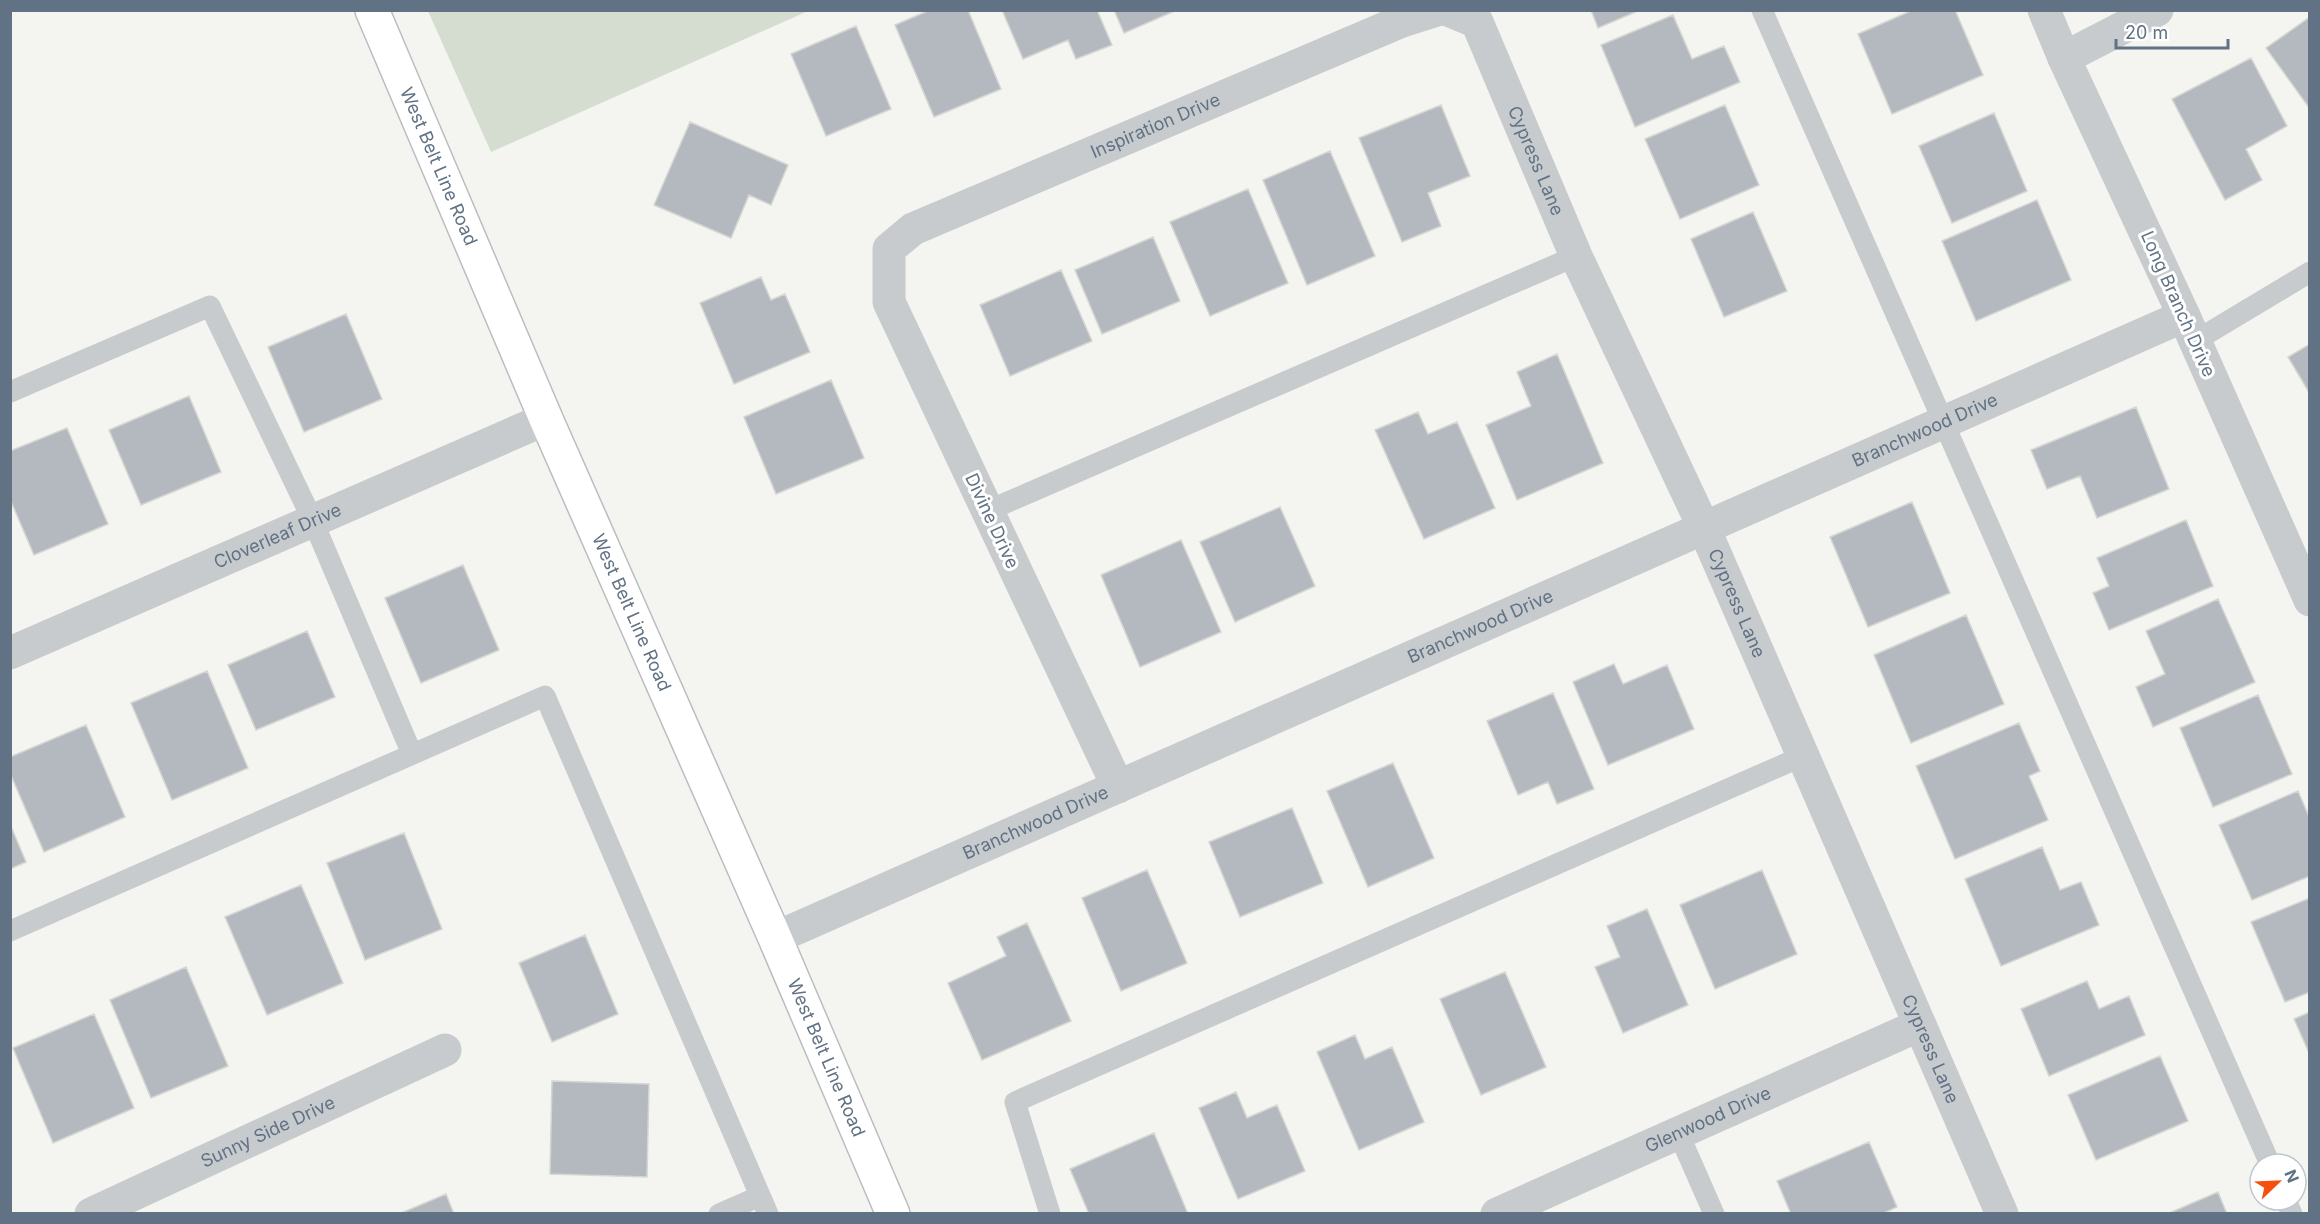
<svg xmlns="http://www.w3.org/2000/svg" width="2320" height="1224" font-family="Inter,sans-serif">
	<rect width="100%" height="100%" fill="#f4f5f0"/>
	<path fill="#d4ddd0" d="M 428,11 L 808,11 L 491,152 Z"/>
	<path fill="#b3b9be" stroke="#d5d6d3" stroke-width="1.5" d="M 930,10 L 968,10 L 1001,89 L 934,117 L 895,25 Z
		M 1002,10 L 1097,10 L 1112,45 L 1076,59 L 1068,40 L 1023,59 Z
		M 1114,10 L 1177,10 L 1124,33 Z
		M 1591,10 L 1640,10 L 1598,28 Z
		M 1913,10 L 1955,10 L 1983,75 L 1892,114 L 1858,34 Z
		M 1673,15 L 1692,59 L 1724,46 L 1740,82 L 1635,127 L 1601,45 Z
		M 2310,17 L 2310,109 L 2266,48 Z
		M 856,26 L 891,109 L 826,136 L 791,54 Z
		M 2251,58 L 2287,126 L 2246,149 L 2262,180 L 2225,200 L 2172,99 Z
		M 1441,105 L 1470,176 L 1428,193 L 1441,226 L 1402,242 L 1359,138 Z
		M 1725,105 L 1759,185 L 1680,219 L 1645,139 Z
		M 1994,113 L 2027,191 L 1952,223 L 1919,146 Z
		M 690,122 L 788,165 L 771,205 L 749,195 L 731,238 L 654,205 Z
		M 1330,151 L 1375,256 L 1307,285 L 1263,180 Z
		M 1248,189 L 1288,283 L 1210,316 L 1170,222 Z
		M 2037,200 L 2071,280 L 1976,321 L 1942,241 Z
		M 1753,212 L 1787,291 L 1724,317 L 1691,239 Z
		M 1153,237 L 1180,301 L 1102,334 L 1075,270 Z
		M 1061,270 L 1092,341 L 1010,376 L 980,305 Z
		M 761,277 L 771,300 L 785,294 L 810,352 L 734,384 L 700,303 Z
		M 346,314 L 382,399 L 304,432 L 268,347 Z
		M 2310,344 L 2310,394 L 2288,357 Z
		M 1557,354 L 1603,463 L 1517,500 L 1486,425 L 1531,406 L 1517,372 Z
		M 831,380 L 864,458 L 776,494 L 744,417 Z
		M 189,396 L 221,472 L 141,505 L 109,430 Z
		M 2136,407 L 2169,489 L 2097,518 L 2080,476 L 2047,489 L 2031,450 Z
		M 1418,412 L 1428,434 L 1457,422 L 1495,508 L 1424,539 L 1375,430 Z
		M 67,428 L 108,524 L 34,555 L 10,499 L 10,451 Z
		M 1912,502 L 1950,593 L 1868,627 L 1830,537 Z
		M 1280,507 L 1315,586 L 1235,622 L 1200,542 Z
		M 2186,520 L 2213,586 L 2109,630 L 2093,593 L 2109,586 L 2097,558 Z
		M 1181,540 L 1221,632 L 1140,667 L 1101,575 Z
		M 463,565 L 499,650 L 421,683 L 385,598 Z
		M 2218,599 L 2255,682 L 2153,727 L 2136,687 L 2165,674 L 2146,631 Z
		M 1966,615 L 2004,704 L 1911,743 L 1874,655 Z
		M 307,631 L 335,697 L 256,730 L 228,665 Z
		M 1614,664 L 1623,684 L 1667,665 L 1694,729 L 1608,765 L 1573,682 Z
		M 207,671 L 248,768 L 172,800 L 131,703 Z
		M 1553,693 L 1594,789 L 1557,804 L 1548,782 L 1518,795 L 1487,721 Z
		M 2258,695 L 2292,774 L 2213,807 L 2180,728 Z
		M 2019,723 L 2040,771 L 2029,776 L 2048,820 L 1955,859 L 1916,766 Z
		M 86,725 L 125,817 L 44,852 L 10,773 L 10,757 Z
		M 1393,763 L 1434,858 L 1368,887 L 1327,791 Z
		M 2298,791 L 2310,819 L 2310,876 L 2252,900 L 2219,825 Z
		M 1292,808 L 1323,883 L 1240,917 L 1209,842 Z
		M 10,824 L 26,862 L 10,869 Z
		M 404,833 L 442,929 L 365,960 L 327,863 Z
		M 2042,847 L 2060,890 L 2081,882 L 2099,925 L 2001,966 L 1965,879 Z
		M 1147,870 L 1187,963 L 1121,991 L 1082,898 Z
		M 1762,870 L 1797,954 L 1715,989 L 1680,905 Z
		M 301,885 L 343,983 L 267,1015 L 225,917 Z
		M 2310,898 L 2310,992 L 2285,1002 L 2251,922 Z
		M 1647,909 L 1688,1005 L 1623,1033 L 1595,967 L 1620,957 L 1607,926 Z
		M 1027,923 L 1071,1021 L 982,1060 L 948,983 L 1006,956 L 997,937 Z
		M 585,935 L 618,1014 L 552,1042 L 519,963 Z
		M 186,967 L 228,1066 L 151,1098 L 110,1000 Z
		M 1505,972 L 1546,1067 L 1481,1095 L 1440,999 Z
		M 2087,981 L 2099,1009 L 2129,996 L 2145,1035 L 2049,1076 L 2021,1009 Z
		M 2310,1012 L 2310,1055 L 2294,1019 Z
		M 94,1014 L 134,1108 L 53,1143 L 13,1048 Z
		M 1355,1035 L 1365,1059 L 1392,1047 L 1424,1122 L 1359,1150 L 1317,1052 Z
		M 2160,1056 L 2188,1121 L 2096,1160 L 2068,1095 Z
		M 552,1081 L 649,1084 L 647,1177 L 550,1174 Z
		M 1236,1092 L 1247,1118 L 1277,1105 L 1305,1171 L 1238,1199 L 1199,1108 Z
		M 1154,1133 L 1188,1214 L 1089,1214 L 1070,1169 Z
		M 1869,1142 L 1897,1207 L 1882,1214 L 1791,1214 L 1777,1181 Z
		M 2218,1192 L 2227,1214 L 2167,1214 Z
		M 446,1194 L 454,1214 L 399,1214 Z"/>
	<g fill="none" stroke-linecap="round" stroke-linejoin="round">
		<defs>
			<g id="primary">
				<path id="s7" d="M 372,10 L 546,419 L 775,938 L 893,1214"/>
			</g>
		</defs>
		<use href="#primary" stroke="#babdc1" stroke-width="36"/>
		<path stroke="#c8cbce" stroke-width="21" d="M 1762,10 L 2270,1164
			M 2195,341 L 2310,272
			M 10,392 L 210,306 L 313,521 L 412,754
			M 987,511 L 1576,256
			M 10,931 L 545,696 L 768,1214
			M 1678,1132 L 1714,1214
			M 2286,1200 L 2292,1214
			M 719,1214 L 760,1196
			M 1050,1214 L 1015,1102 L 1803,756"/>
		<g stroke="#c8cbce" stroke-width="33">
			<path id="s1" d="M 1448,10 L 1477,22 L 1576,256 L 1704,528 L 2002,1214"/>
			<path d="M 2064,58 L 2157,10"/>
			<path d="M 2184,316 L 2310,600"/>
			<path id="s2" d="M 10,653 L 546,419"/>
			<path id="s3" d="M 1118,787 L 889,302 L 889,249 L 913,229 L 1402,21 L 1437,10"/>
			<path id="s4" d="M 91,1214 L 445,1050"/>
			<path id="s5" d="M 1497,1214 L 1920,1025"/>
		</g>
		<path stroke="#c8cbce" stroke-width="33" id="s6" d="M 775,938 L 2184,316 L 2064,58 L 2044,10"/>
		<use href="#primary" stroke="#fff" stroke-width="33"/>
	</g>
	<g text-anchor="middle" stroke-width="6" stroke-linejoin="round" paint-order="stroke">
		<g font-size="18" fill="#607284" stroke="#fff">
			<text dy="6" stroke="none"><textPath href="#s3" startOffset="884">Inspiration Drive</textPath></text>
			<text dy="6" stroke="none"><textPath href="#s1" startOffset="182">Cypress Lane</textPath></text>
			<text dy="6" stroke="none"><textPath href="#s7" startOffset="170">West Belt Line Road</textPath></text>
			<text transform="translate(2178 304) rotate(66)" y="6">Long Branch Drive</text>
			<text dy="6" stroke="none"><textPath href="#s6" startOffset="1257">Branchwood Drive</textPath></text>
			<text transform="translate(992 521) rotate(65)" y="6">Divine Drive</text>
			<text dy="6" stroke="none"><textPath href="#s2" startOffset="292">Cloverleaf Drive</textPath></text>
			<text dy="6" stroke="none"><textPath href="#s1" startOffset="668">Cypress Lane</textPath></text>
			<text dy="6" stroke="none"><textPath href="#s7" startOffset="656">West Belt Line Road</textPath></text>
			<text dy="6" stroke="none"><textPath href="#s6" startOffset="771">Branchwood Drive</textPath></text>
			<text dy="6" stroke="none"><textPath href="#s6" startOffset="285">Branchwood Drive</textPath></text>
			<text dy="6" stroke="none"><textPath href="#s1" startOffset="1154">Cypress Lane</textPath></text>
			<text dy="6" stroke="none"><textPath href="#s7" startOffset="1142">West Belt Line Road</textPath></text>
			<text dy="6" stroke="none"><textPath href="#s5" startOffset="231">Glenwood Drive</textPath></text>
			<text dy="6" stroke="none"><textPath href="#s4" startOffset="195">Sunny Side Drive</textPath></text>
		</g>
	</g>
	<rect width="2320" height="1224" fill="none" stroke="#607284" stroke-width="24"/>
	<g transform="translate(2278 1182) rotate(67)"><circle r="28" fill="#ffffff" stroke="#bfc7ce" stroke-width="1.5"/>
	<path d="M0-4.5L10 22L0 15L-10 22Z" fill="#f55010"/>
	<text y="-9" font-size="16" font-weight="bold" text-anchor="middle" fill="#607284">N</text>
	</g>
	<path d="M2116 39v9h112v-9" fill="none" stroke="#607284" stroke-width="3"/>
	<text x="2125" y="39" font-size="18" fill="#607284" stroke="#ffffff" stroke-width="4.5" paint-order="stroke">20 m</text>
</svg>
